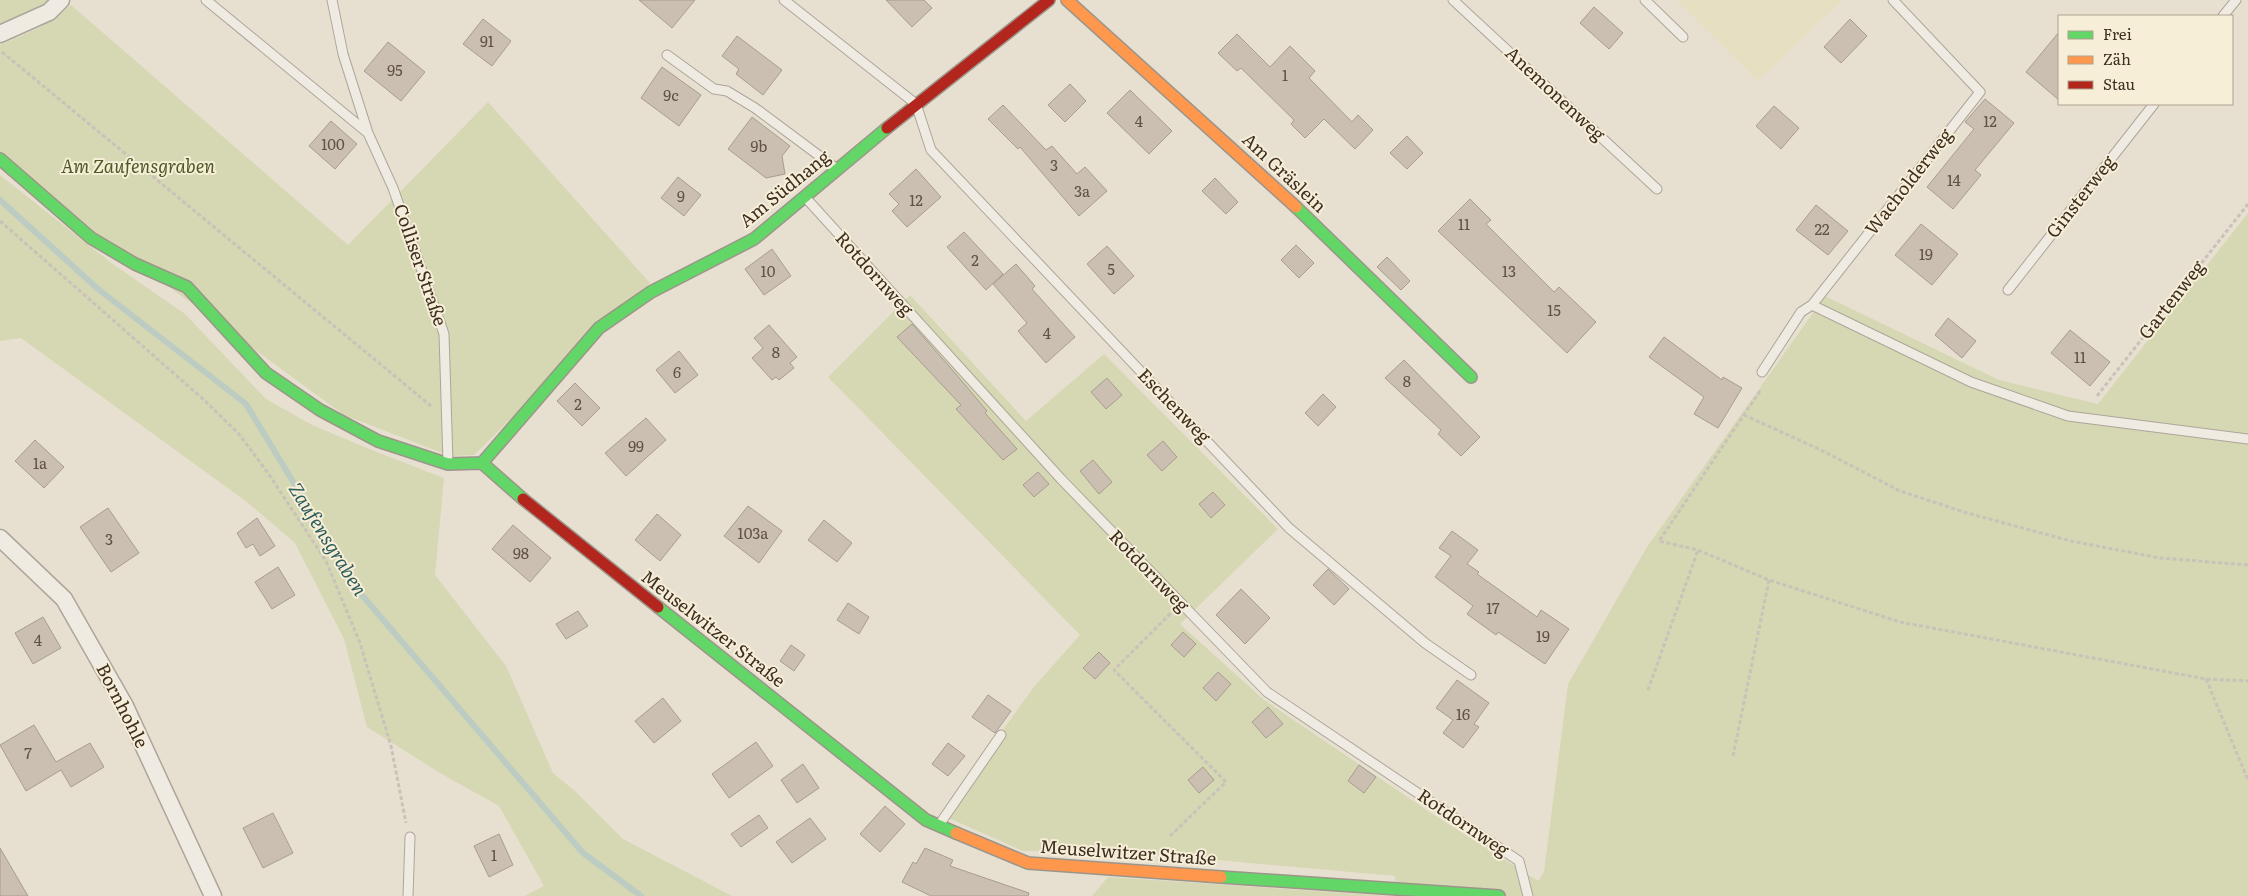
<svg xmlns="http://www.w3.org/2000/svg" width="2248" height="896" font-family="Literata,serif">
	<rect width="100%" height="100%" fill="#e7e0d1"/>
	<path fill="#e6dfc2" d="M 1676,0 L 1843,0 L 1758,81 Z"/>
	<path fill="#d6d7b3" d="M 0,0 L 52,0 L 37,14 L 0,29 Z
		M 71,5 L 348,245 L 488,102 L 650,283 L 474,455 L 450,456 L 344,415 L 94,232 L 0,151 L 0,45 C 26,34 51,24 71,5 Z
		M 0,175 L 110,262 L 185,314 L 266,399 L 312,425 L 369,449 L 444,478 L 435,575 L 506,666 L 553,773 L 576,792 L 623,839 L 732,896 L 525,896 L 544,886 L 499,806 L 440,773 L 367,727 L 344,639 L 295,543 L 247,502 L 21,338 L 0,341 Z
		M 2248,213 L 2248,896 L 1397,896 L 1395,876 L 1129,852 L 1023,851 L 942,815 L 1033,688 L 1080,635 L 828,377 L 910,295 L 1026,421 L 1104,354 L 1278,529 L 1180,624 L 1264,700 L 1431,813 L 1538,881 L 1544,872 L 1568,684 L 1647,547 L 1825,296 L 1999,380 L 2098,404 Z
		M 1108,877 L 1390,896 L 1092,896 Z"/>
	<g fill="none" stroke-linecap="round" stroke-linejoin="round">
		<path stroke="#bcccc2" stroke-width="6" d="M 0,200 L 98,289 L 246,404 L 361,594 L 583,853 L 641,896"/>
	</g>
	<path fill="#cbbfb2" stroke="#a89c90" d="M 639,0 L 695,0 L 672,28 Z
		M 886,0 L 924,0 L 932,8 L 912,27 Z
		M 1594,7 L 1623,33 L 1609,49 L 1580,23 Z
		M 483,19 L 511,41 L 492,66 L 463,44 Z
		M 1850,19 L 1867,36 L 1841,63 L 1824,47 Z
		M 2059,32 L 2059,100 L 2026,72 Z
		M 1237,34 L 1270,67 L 1290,46 L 1315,71 L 1309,78 L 1352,122 L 1358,115 L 1373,130 L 1355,149 L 1324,119 L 1305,138 L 1291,124 L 1294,120 L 1241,68 L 1237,71 L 1218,53 Z
		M 737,36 L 782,70 L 763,95 L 736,74 L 739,69 L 722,56 Z
		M 388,42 L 425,72 L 401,101 L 364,71 Z
		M 662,67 L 701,95 L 679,126 L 641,98 Z
		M 1070,84 L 1086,101 L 1065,122 L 1048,105 Z
		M 1130,90 L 1172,131 L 1149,154 L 1107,113 Z
		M 1985,99 L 2014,123 L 1975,170 L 1981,175 L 1953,209 L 1927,187 L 1974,129 L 1965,122 Z
		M 1003,105 L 1046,150 L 1052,146 L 1077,174 L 1085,167 L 1107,191 L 1079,216 L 1020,147 L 1018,149 L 988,119 Z
		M 1774,106 L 1799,128 L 1781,149 L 1756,126 Z
		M 752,117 L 790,146 L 782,156 L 785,174 L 766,178 L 728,149 Z
		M 331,121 L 357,144 L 335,169 L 309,146 Z
		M 1407,136 L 1423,153 L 1407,169 L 1390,153 Z
		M 916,169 L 941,197 L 907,227 L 892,211 L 899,204 L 889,194 Z
		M 678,177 L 701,195 L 684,216 L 661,198 Z
		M 1215,178 L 1238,202 L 1226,214 L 1202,191 Z
		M 1470,199 L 1491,220 L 1486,224 L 1554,292 L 1559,287 L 1596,322 L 1567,353 L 1438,231 Z
		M 1816,205 L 1848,231 L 1828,255 L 1796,230 Z
		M 1921,224 L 1958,254 L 1932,285 L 1895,255 Z
		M 964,232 L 1003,274 L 986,290 L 947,247 Z
		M 1296,245 L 1314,263 L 1299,278 L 1281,260 Z
		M 1107,246 L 1134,276 L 1114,294 L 1087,264 Z
		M 772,249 L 791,276 L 764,295 L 745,269 Z
		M 1387,257 L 1410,281 L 1401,290 L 1377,267 Z
		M 1016,264 L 1035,286 L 1032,289 L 1075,337 L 1046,363 L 1018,331 L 1027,323 L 993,284 Z
		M 1948,318 L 1976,341 L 1962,358 L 1935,335 Z
		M 912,324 L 955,373 L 987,411 L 985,413 L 1017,449 L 1003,460 L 956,409 L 961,405 L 897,337 Z
		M 769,325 L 797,357 L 790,363 L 794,368 L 779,380 L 776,377 L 772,380 L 752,358 L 763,348 L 754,338 Z
		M 2070,330 L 2110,362 L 2090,386 L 2051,353 Z
		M 1664,337 L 1722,380 L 1723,377 L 1742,388 L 1718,428 L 1694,414 L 1704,397 L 1649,357 Z
		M 679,351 L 698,375 L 675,393 L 656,370 Z
		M 1404,360 L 1480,437 L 1461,456 L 1438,434 L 1441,430 L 1385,378 Z
		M 1107,378 L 1122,395 L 1106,409 L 1091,392 Z
		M 575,383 L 600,408 L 582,426 L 557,401 Z
		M 1323,394 L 1336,407 L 1318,426 L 1305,413 Z
		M 646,418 L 666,440 L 626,476 L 605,453 Z
		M 35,440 L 64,467 L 44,488 L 15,461 Z
		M 1163,441 L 1177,457 L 1162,471 L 1147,455 Z
		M 1093,460 L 1112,482 L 1099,494 L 1080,471 Z
		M 1038,472 L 1049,484 L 1034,497 L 1023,485 Z
		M 1213,492 L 1225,505 L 1211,518 L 1199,504 Z
		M 748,506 L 782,531 L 759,563 L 724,536 Z
		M 108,508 L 139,553 L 111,572 L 80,527 Z
		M 657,514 L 681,535 L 660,561 L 635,540 Z
		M 257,518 L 275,546 L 260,556 L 253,544 L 246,548 L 237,533 Z
		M 824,520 L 852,543 L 837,562 L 808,540 Z
		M 513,525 L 551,558 L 530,582 L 492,549 Z
		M 1452,531 L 1478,550 L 1467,564 L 1479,572 L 1477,574 L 1537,617 L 1541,610 L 1569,629 L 1545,664 L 1498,632 L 1496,635 L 1467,614 L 1473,606 L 1435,577 L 1451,556 L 1439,548 Z
		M 278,567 L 295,595 L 272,609 L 255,582 Z
		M 1328,569 L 1349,589 L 1334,605 L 1313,585 Z
		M 1241,589 L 1270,618 L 1245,644 L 1216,615 Z
		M 848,603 L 869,617 L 859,634 L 837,620 Z
		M 578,611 L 588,626 L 566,639 L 556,624 Z
		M 43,617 L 61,648 L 33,664 L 15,633 Z
		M 1183,632 L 1196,644 L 1184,657 L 1171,645 Z
		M 791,645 L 805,655 L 794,671 L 780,661 Z
		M 1099,652 L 1110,663 L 1095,679 L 1083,668 Z
		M 1218,672 L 1231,684 L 1216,701 L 1203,688 Z
		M 1457,680 L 1489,703 L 1474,724 L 1479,727 L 1463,748 L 1443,733 L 1453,720 L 1436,708 Z
		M 988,695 L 1011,711 L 995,733 L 972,717 Z
		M 663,698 L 681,721 L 654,743 L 635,721 Z
		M 1268,707 L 1283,724 L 1266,738 L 1252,722 Z
		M 34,725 L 56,762 L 90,743 L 104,767 L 71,787 L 61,770 L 26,791 L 0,745 Z
		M 756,742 L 773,766 L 729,798 L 712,774 Z
		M 948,743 L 965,756 L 948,776 L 932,764 Z
		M 803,764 L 819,788 L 797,803 L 781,780 Z
		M 1359,765 L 1376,777 L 1364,793 L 1348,781 Z
		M 1203,767 L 1214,780 L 1199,793 L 1188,780 Z
		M 885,806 L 905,824 L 880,852 L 860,834 Z
		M 273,813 L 293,853 L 263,868 L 243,828 Z
		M 759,815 L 768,828 L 741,847 L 731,834 Z
		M 810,818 L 826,839 L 792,863 L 776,842 Z
		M 499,834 L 513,865 L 489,877 L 474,846 Z
		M 0,848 L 28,896 L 0,896 Z
		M 925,848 L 953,860 L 950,866 L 1029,893 L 1028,896 L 931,896 L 902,882 L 913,862 L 916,864 Z"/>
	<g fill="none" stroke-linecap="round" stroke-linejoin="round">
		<defs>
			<path id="lane" d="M 206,0 L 368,133
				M 332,0 L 343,54 L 368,133 L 393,188 L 444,334 L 448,463
				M 784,0 L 916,104 L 931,150 L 1289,528 L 1425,643 L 1471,675
				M 1453,0 L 1657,189
				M 1645,0 L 1683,37
				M 2223,16 L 2236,0
				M 667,55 L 714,89 L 727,91 L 755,108 L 837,169
				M 805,197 L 1061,479 L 1267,692 L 1519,861 L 1528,896
				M 2008,290 L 2154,104
				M 1812,305 L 1971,382 L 2068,416 L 2248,439
				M 1762,372 L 1801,312 L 1812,305 L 1980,92 L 1893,0
				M 939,825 L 1001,735
				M 408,896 L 410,837"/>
			<path id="street" d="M 0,34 L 49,12 L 61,0
				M 0,538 L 64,599 L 125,706 L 213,896"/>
			<path id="fast" d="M 0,159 L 91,238 L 135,264 L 187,287 L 266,373 L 320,410 L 378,441 L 448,464 L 482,463 L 523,499
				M 1296,207 L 1471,377
				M 482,463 L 599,328 L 651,292 L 754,239 L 887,128
				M 658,607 L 926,820 L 956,833
				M 1221,877 L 1499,896"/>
			<path id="slow" d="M 1067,0 L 1296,207
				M 956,833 L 1028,863 L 1221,877"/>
			<path id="jam" d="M 887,128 L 1049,0
				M 523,499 L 658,607"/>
		</defs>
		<use href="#lane" stroke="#ada599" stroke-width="11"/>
		<use href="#street" stroke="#ada599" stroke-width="19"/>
		<use href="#fast" stroke="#9c958a" stroke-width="14"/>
		<use href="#slow" stroke="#9c958a" stroke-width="14"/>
		<use href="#jam" stroke="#9c958a" stroke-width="14"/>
		<path stroke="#c8c2b9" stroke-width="3" stroke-dasharray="4 2.5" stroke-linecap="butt" d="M 2,52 L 431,406
			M 0,221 L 203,399 L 239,434 L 268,473 L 326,561 L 360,643 L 391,746 L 406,823
			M 1760,391 L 1659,541 L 1698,550 L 1769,580 L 1900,622 L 2206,679 L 2248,681
			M 2097,396 L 2248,204
			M 1744,415 L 1821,450 L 1900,491 L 1967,513 L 2071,541 L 2160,558 L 2248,565
			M 2206,679 L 2248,780
			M 1648,690 L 1698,550
			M 1733,756 L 1769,580
			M 1170,836 L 1226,782 L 1114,670 L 1171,613"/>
		<use href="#lane" stroke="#efebe3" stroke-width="9"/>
		<use href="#street" stroke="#efebe3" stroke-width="16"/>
		<use href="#fast" stroke="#63d668" stroke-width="11"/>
		<use href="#slow" stroke="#ff974d" stroke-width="11"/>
		<use href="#jam" stroke="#b3261e" stroke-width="11"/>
	</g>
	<g text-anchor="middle" stroke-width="4" stroke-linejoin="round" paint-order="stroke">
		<g font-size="15" fill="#605244">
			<text x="487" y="47">91</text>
			<text x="395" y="76">95</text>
			<text x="1285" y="81">1</text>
			<text x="671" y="101">9c</text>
			<text x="1139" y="127">4</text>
			<text x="1990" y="127">12</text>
			<text x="333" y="150">100</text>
			<text x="759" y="152">9b</text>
			<text x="1054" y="171">3</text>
			<text x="1954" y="186">14</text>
			<text x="1082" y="197">3a</text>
			<text x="681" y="202">9</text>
			<text x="916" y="206">12</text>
			<text x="1464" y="230">11</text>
			<text x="1822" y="235">22</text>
			<text x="1926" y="260">19</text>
			<text x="975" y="266">2</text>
			<text x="1111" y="275">5</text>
			<text x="768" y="277">10</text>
			<text x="1509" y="277">13</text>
			<text x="1554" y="316">15</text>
			<text x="1047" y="339">4</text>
			<text x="776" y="358">8</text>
			<text x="2080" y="363">11</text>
			<text x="677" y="378">6</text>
			<text x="1407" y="387">8</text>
			<text x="578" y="410">2</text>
			<text x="636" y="452">99</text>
			<text x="40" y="469">1a</text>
			<text x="753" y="539">103a</text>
			<text x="109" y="545">3</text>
			<text x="521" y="559">98</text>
			<text x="1493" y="614">17</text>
			<text x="1543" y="642">19</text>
			<text x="38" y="646">4</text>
			<text x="1463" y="720">16</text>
			<text x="28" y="759">7</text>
			<text x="494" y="861">1</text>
		</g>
		<g font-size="18" fill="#3d2e20" stroke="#f7eed8">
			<text transform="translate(1555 94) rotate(43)" y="6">Anemonenweg</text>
			<text transform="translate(1284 173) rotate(43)" y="6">Am Gräslein</text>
			<text transform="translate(1909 182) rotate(-52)" y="6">Wacholderweg</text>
			<text transform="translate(785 189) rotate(-39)" y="6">Am Südhang</text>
			<text transform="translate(2081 197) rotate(-52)" y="6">Ginsterweg</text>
			<text transform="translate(420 265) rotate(71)" y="6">Colliser Straße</text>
			<text transform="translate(874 274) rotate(48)" y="6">Rotdornweg</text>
			<text transform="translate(2172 300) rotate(-52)" y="6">Gartenweg</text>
			<text transform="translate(1174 406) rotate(46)" y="6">Eschenweg</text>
			<text transform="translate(1149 571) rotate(46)" y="6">Rotdornweg</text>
			<text transform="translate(713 629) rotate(38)" y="6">Meuselwitzer Straße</text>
			<text transform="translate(122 706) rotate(63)" y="6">Bornhohle</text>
			<text transform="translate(1463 823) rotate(34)" y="6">Rotdornweg</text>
			<text transform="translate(1128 853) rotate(4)" y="6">Meuselwitzer Straße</text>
		</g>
		<g font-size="18" font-style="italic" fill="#4d5a26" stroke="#f7eed8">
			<text x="138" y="173">Am Zaufensgraben</text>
		</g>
		<g font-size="19" font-style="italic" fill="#2f5d5a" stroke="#f7eed8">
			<text transform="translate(328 539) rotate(58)" y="7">Zaufensgraben</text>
		</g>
	</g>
	<rect x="2058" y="15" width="175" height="90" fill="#f7eed8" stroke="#ada18e"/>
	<rect x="2068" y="31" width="25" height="8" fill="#63d668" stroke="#ada18e"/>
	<text x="2103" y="40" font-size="15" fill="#3d2e20">Frei</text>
	<rect x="2068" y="56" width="25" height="8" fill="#ff974d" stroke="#ada18e"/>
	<text x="2103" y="65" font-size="15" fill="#3d2e20">Zäh</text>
	<rect x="2068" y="81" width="25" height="8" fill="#b3261e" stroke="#ada18e"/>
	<text x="2103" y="90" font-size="15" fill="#3d2e20">Stau</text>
</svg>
